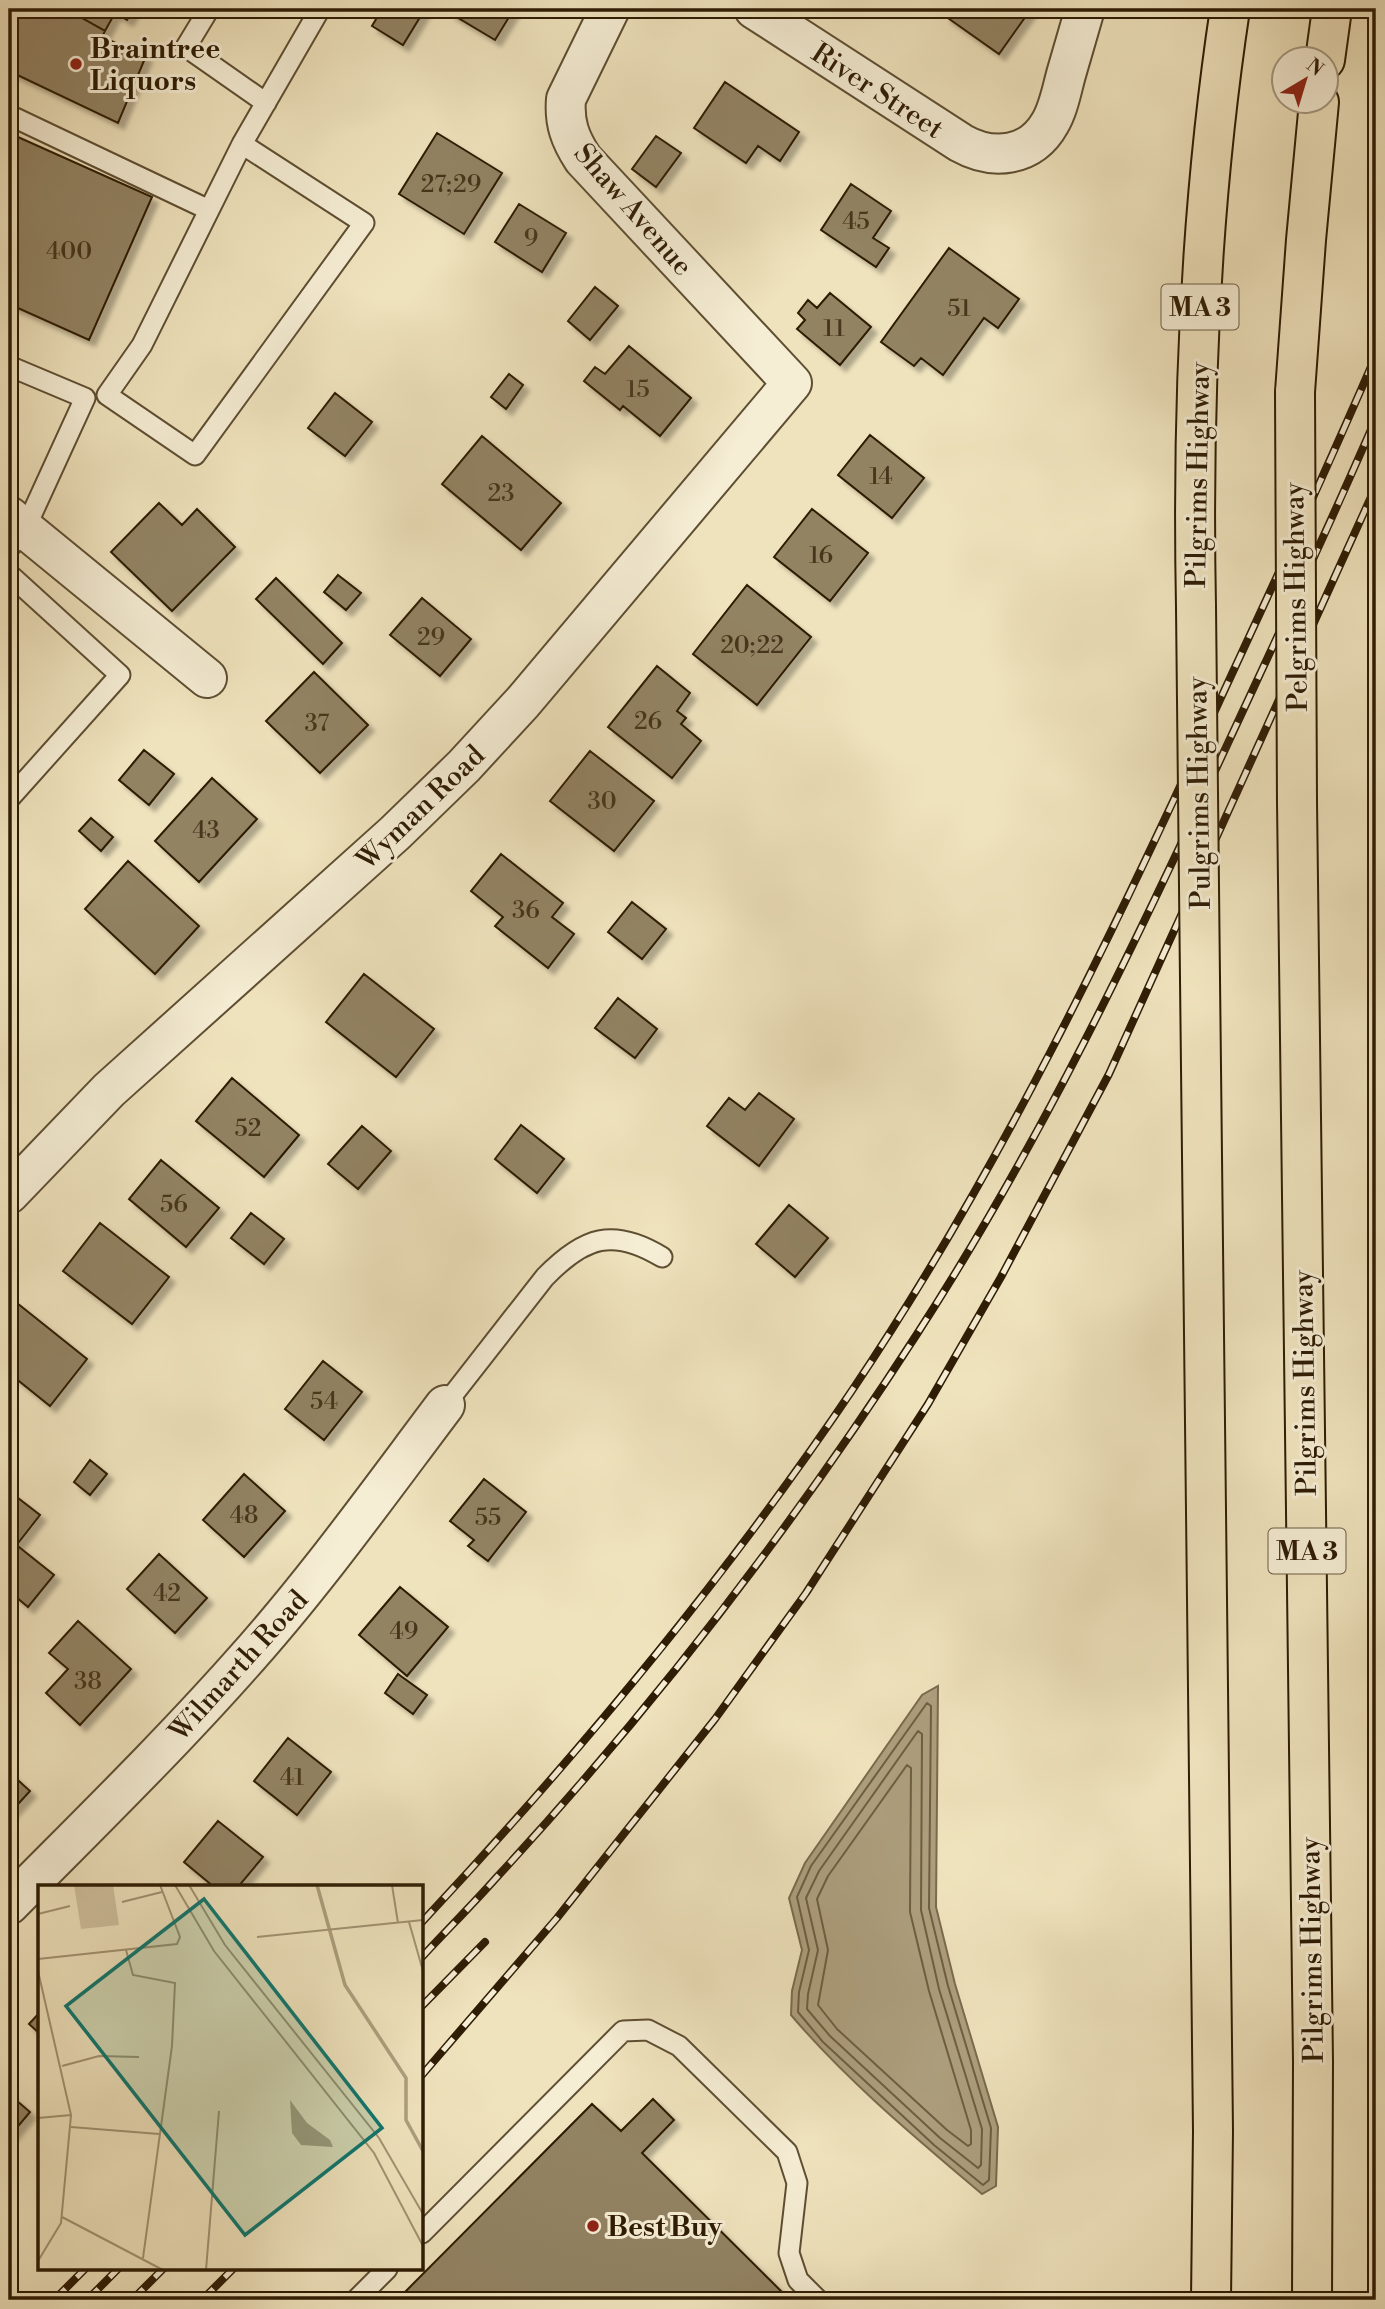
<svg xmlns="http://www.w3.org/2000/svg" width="1385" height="2309" font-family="'Libre Bodoni',serif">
	<defs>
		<filter id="shadow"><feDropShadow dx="6" dy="6" stdDeviation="2" flood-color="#0004"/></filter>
	</defs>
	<rect width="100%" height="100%" fill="#efe3bd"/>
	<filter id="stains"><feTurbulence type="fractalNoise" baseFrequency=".00286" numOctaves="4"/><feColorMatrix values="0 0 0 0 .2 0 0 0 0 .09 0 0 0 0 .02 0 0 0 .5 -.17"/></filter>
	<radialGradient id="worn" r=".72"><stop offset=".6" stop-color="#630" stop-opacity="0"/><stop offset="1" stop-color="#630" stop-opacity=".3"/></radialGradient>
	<path fill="#ad9f7e" stroke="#7a6b4d" stroke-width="2" d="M 938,1686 L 936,1907 L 955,1984 L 998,2127 L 996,2186 L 982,2194 C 916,2138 847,2081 791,2015 L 792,1991 L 802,1950 L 789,1898 L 805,1863 L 922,1695 Z"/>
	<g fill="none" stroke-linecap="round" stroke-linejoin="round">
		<path stroke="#6e5e41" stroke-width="2" d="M 927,1703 L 931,1706 L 929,1908 L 948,1986 L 991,2128 L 989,2180 L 983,2185 L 934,2145 L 823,2042 L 798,2012 L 799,1992 L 809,1950 L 797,1897 L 811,1866 Z
			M 918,1731 L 922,1734 L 921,1910 L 939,1989 L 982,2129 L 981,2165 L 978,2168 L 940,2138 L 830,2036 L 807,2009 L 808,1994 L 818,1950 L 806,1898 L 819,1871 Z
			M 907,1765 L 911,1768 L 910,1912 L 929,1991 L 971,2130 L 971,2144 L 968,2146 L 947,2130 L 837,2029 L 818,2005 L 828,1950 L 817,1899 L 828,1876 Z"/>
	</g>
	<path fill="#928364" stroke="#2e1c04" stroke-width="2" filter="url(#shadow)" d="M 9,9 L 66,9 L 105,31 L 102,37 L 146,56 L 118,123 L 9,71 Z
		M 66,9 L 134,9 L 127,20 L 115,13 L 105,31 Z
		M 382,9 L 425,9 L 403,45 L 372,26 Z
		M 452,9 L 514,9 L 495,40 L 450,13 Z
		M 949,9 L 1031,9 L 999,54 L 945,16 Z
		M 725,82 L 799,132 L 780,161 L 758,146 L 746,163 L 694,128 Z
		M 9,133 L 152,197 L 89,340 L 9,304 Z
		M 437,133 L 502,173 L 464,234 L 399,194 Z
		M 656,136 L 681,153 L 656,187 L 632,169 Z
		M 851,184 L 891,211 L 873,238 L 889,248 L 876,267 L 821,230 Z
		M 519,204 L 566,233 L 542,272 L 495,242 Z
		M 949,248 L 1019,299 L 998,328 L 984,318 L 943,375 L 921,358 L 914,366 L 881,342 Z
		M 595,287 L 618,306 L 590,340 L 568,321 Z
		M 830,293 L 871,327 L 840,365 L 797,329 L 805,320 L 798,313 L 808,300 L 817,308 Z
		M 629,346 L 691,398 L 660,436 L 623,406 L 620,410 L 584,381 L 595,367 L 605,374 Z
		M 509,374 L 523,385 L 506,409 L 491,397 Z
		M 335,393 L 372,422 L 345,456 L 308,428 Z
		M 870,435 L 924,478 L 892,518 L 838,475 Z
		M 482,436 L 561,503 L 521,550 L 442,484 Z
		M 159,503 L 182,525 L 197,509 L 235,547 L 172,611 L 111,552 Z
		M 812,509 L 868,553 L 830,601 L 774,557 Z
		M 338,575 L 361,593 L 346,610 L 324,592 Z
		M 276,578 L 342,643 L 323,664 L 256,599 Z
		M 747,585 L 811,637 L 757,705 L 693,654 Z
		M 422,598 L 471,639 L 440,676 L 390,635 Z
		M 657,666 L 690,693 L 677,711 L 686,718 L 681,724 L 701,741 L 672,778 L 608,727 Z
		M 314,672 L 368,725 L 320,773 L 266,721 Z
		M 144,750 L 174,774 L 149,805 L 119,780 Z
		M 590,751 L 654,801 L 614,851 L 550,801 Z
		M 212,778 L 257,819 L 199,882 L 155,841 Z
		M 91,818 L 113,837 L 101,851 L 79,831 Z
		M 501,854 L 563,903 L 552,917 L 574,934 L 548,968 L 495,926 L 503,917 L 471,891 Z
		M 128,861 L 199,926 L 155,974 L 85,909 Z
		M 632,902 L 666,929 L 642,959 L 608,932 Z
		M 364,974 L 434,1029 L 396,1077 L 326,1022 Z
		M 618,998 L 657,1029 L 635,1058 L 595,1028 Z
		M 232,1078 L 299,1135 L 264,1177 L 196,1121 Z
		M 759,1093 L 794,1119 L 759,1166 L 707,1126 L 729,1098 L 745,1110 Z
		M 521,1125 L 564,1159 L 537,1193 L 495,1159 Z
		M 362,1126 L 391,1151 L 358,1189 L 328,1164 Z
		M 161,1160 L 219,1208 L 186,1247 L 129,1199 Z
		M 789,1205 L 828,1238 L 795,1277 L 756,1244 Z
		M 251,1213 L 284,1239 L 264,1264 L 231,1238 Z
		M 100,1223 L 169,1277 L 132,1324 L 63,1271 Z
		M 17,1303 L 87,1359 L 50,1406 L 9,1373 L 9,1314 Z
		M 323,1361 L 362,1392 L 324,1440 L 285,1409 Z
		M 90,1460 L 107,1474 L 90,1495 L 74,1482 Z
		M 244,1474 L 285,1511 L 244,1557 L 203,1520 Z
		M 484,1479 L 526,1512 L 488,1561 L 468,1546 L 474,1540 L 450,1521 Z
		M 9,1491 L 40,1515 L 15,1547 L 9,1543 Z
		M 19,1547 L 54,1575 L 28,1607 L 9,1591 L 9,1560 Z
		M 159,1554 L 207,1598 L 175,1633 L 127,1589 Z
		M 400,1587 L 448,1627 L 407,1676 L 359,1635 Z
		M 78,1621 L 131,1669 L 80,1725 L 46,1693 L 68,1669 L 49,1653 Z
		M 398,1674 L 427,1695 L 413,1714 L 385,1693 Z
		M 288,1738 L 331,1772 L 297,1815 L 254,1781 Z
		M 9,1772 L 30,1791 L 9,1814 Z
		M 218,1821 L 263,1857 L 238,1887 L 214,1887 L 184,1862 Z
		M 40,2012 L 40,2034 L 29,2024 Z
		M 9,2094 L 30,2112 L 9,2137 Z
		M 653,2099 L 674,2120 L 642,2153 L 790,2300 L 397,2300 L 592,2104 L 621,2131 Z"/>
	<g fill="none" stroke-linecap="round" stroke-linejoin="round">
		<defs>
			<path id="service" d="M 209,9 L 186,47 L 266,103
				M 9,115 L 209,210
				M 242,144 L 364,223 L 195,455 L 107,395 L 142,345 L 242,144 L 320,9
				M 9,366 L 85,398 L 25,529 L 9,548
				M 9,574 L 120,675 L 9,799
				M 445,1405 L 545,1277 C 584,1237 613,1227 662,1257
				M 422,2233 L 623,2031 L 648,2030 L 679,2046 L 787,2152 L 797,2183 L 789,2253 L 798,2280 L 818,2300
				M 356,2300 L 387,2269"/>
			<path id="minor" d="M 754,9 L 961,143 C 993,161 1031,157 1050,123 C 1059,108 1062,88 1067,71 C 1073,51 1079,30 1085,9
				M 9,516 L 207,678
				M 9,1194 L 109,1090 L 395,833 L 464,766 L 523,702 L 792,383 L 583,159 C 570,139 564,123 566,99 L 610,9
				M 9,1905 C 86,1827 165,1750 238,1668 C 313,1585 378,1494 445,1405"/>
			<path id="motorway" d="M 1325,60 L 1332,9
				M 1295,392 L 1306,240 L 1319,102
				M 1196,607 C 1192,407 1200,207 1230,9
				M 1297,802 L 1313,2062 L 1312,2300
				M 1200,979 L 1213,2131 L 1211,2300"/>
		</defs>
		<use href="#service" stroke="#5e4e32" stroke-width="23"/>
		<use href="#minor" stroke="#5e4e32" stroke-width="42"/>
		<use href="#motorway" stroke="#2e1c04" stroke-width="42"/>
		<use href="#service" stroke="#f5edd4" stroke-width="19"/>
		<use href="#minor" stroke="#f5edd4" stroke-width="38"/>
		<use href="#motorway" stroke="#efe3bd" stroke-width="38"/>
		<defs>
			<path id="rail" d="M 422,1922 C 578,1755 725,1579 853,1389 C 998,1173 1111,938 1219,702 C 1272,587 1326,472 1376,355
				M 422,1957 C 447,1930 473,1904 497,1877 C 651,1710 794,1525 917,1334 C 1038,1147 1135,945 1228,743 C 1278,635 1329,527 1376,418
				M 422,2006 L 485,1942
				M 422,2075 L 557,1918 L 715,1719 L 806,1593 L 928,1404 L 1001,1277 L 1109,1074 L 1376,486
				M 54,2300 L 85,2269
				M 87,2300 L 118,2269
				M 132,2300 L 163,2269
				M 202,2300 L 233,2269"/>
		</defs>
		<use href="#rail" stroke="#2e1c04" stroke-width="8"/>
		<use href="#rail" stroke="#f5edd4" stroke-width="5" stroke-dasharray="16" stroke-linecap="butt"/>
		<defs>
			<path id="motorway-bridge" d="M 1295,392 L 1297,802
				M 1196,607 L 1200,979"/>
		</defs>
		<use href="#motorway-bridge" stroke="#2e1c04" stroke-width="42" stroke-linecap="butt"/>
		<use href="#motorway-bridge" stroke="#efe3bd" stroke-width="38"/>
	</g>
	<g fill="#8f2418" stroke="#f5edd4" stroke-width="2.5">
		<circle cx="76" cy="64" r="7"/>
		<circle cx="593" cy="2226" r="7"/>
	</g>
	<g text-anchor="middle" stroke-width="6" stroke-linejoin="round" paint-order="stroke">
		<g font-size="24" fill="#47361c">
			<text x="451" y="192">27;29</text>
			<text x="856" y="229">45</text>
			<text x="531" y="246">9</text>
			<text x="69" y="259">400</text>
			<text x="959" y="316">51</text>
			<text x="834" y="336">11</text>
			<text x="638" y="397">15</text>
			<text x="881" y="484">14</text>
			<text x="501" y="501">23</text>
			<text x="821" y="563">16</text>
			<text x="431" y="645">29</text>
			<text x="752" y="653">20;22</text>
			<text x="648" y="729">26</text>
			<text x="317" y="731">37</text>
			<text x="602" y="809">30</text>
			<text x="206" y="838">43</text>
			<text x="526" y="918">36</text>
			<text x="248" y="1136">52</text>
			<text x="174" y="1212">56</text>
			<text x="324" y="1409">54</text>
			<text x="244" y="1523">48</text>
			<text x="488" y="1525">55</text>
			<text x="167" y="1601">42</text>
			<text x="404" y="1639">49</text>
			<text x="88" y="1689">38</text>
			<text x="292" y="1785">41</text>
		</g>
		<g fill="#f5edd4" stroke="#6a5b42" stroke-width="2">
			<rect x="1161.5" y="284.5" width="77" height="45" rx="5"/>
			<rect x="1268.5" y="1528.5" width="77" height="45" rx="5"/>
		</g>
		<g font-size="26" font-weight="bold" fill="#2e1c04">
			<text x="1200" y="316">MA 3</text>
			<text x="1307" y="1560">MA 3</text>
		</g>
		<g font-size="28" font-weight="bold" fill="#2e1c04" stroke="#f5edd4" text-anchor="start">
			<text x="90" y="58">Braintree<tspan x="90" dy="32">Liquors</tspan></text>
			<text x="607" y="2236">Best Buy</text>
		</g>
		<g font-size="28" fill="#2e1c04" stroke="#f5edd4">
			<text transform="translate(878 90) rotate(33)" y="10">River Street</text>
			<text transform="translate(634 209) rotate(49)" y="10">Shaw Avenue</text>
			<text transform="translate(1197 475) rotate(-89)" y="10">Pilgrims Highway</text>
			<text transform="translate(1295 597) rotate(-91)" y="10">Pelgrims Highway</text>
			<text transform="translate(1198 793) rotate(-91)" y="10">Pulgrims Highway</text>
			<text transform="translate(420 807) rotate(-44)" y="10">Wyman Road</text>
			<text transform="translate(1304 1383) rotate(-91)" y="10">Pilgrims Highway</text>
			<text transform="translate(238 1665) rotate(-48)" y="10">Wilmarth Road</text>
			<text transform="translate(1311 1950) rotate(-91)" y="10">Pilgrims Highway</text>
		</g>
	</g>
	<g transform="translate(38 1885)">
		<rect width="385" height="385" fill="#efe3bd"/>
		<path d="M 36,0 L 75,0 L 81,40 L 43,44 Z" fill="#cec19e"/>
		<path d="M 252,215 L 269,238 L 292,255 L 295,262 L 263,260 L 254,248 Z" fill="#ad9f7e"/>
		<path fill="none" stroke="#ad9f7e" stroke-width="3.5" d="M 279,0 L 307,100 L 368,193 L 368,235 L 385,266"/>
		<path fill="none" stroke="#a29373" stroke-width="2" d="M 137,0 L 176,66 L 336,268 L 385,361M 151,0 L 187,60 L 341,253 L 385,329M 354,0 L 360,38M 84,17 L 124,7M 0,29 L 32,21M 371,37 L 385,86M 219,52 L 385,35M 88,65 L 95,90 L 137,98 L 134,161 L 105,373M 0,74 L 139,59 L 142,52 L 122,0M 0,86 L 33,230 L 23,338 L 0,376M 24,181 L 61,171 L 101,172M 0,233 L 33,230M 33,242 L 121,249M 24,332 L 125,385M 168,385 L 181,226"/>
		<path fill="#0f766e" fill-opacity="0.15" stroke="#0f766e" stroke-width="3.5" d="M 166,14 L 344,243 L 207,350 L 28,121 Z"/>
		<rect width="385" height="385" fill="none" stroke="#2e1c04" stroke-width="3.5"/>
	</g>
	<rect width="1385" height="2309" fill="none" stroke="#efe3bd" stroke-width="35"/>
	<rect x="10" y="10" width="1364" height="2288" fill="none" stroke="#2e1c04" stroke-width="3.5"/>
	<rect x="18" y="18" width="1350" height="2274" fill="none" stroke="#2e1c04" stroke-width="2"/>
	<g transform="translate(1305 80) rotate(38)"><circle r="33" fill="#f5edd4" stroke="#a59981" stroke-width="2"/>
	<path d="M0-5L12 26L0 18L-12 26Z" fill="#8f2418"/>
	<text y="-10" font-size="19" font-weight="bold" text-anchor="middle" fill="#2e1c04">N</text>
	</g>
	<rect width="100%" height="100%" filter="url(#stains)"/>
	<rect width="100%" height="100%" fill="url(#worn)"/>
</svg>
